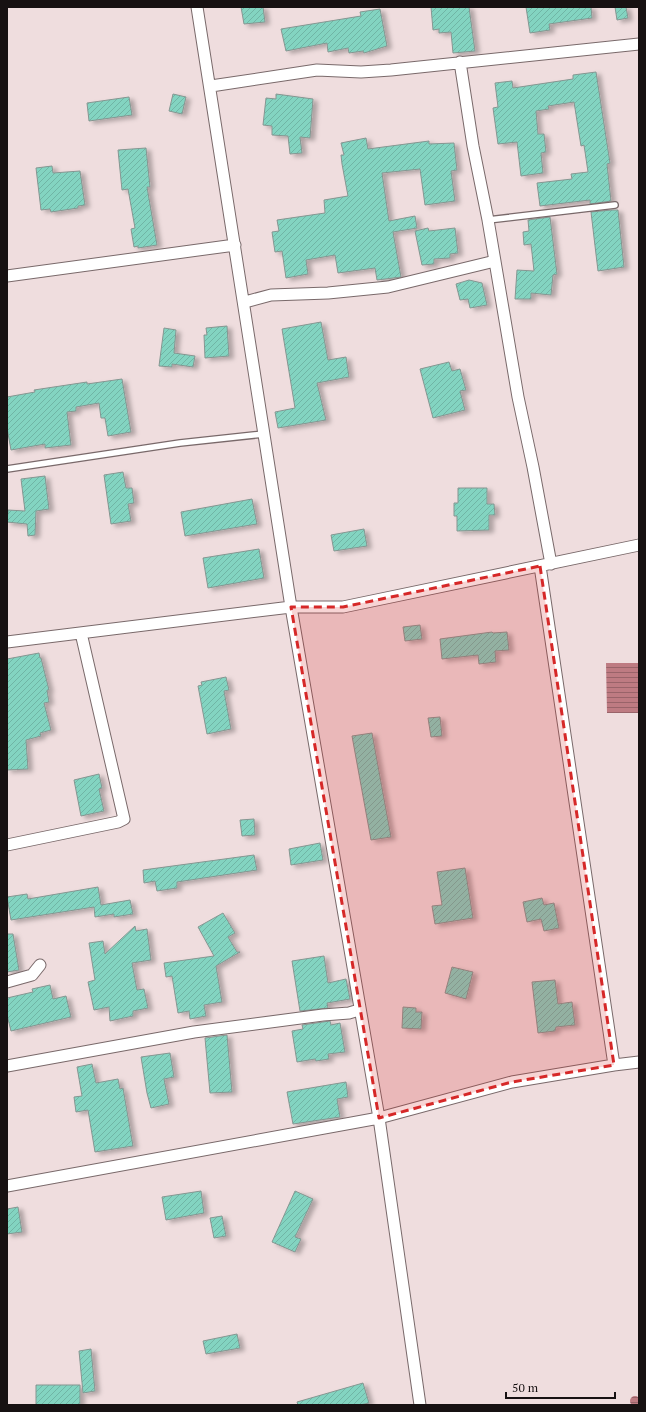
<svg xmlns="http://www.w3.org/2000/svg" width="646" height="1412" font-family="'PT Serif',serif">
	<defs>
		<pattern id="water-rules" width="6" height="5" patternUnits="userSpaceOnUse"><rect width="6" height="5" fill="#be7b82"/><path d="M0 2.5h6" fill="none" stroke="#996369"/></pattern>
		<pattern id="building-hatch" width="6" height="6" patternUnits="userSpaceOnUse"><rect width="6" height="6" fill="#83d4c1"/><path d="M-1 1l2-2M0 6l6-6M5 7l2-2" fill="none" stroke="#70b5a5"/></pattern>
		<filter id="shadow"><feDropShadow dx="4.5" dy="2.5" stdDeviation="2" flood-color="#0004"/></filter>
	</defs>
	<rect width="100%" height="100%" fill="#efddde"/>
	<path fill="url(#water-rules)" d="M 606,663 L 639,663 L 639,713 L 607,713 Z
		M630 1401a5 5 0 1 1 10 0a5 5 0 1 1-10 0Z"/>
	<path fill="url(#building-hatch)" stroke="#859691" filter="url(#shadow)" d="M 241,7 L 263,7 L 265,22 L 244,24 Z
		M 431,7 L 469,7 L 475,51 L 453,53 L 451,32 L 439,33 L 439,29 L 433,30 Z
		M 526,7 L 591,7 L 592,18 L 549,24 L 550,30 L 530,33 Z
		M 615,7 L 626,7 L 628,18 L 617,20 Z
		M 380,9 L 387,46 L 364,53 L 363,51 L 349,53 L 348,48 L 328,52 L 327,43 L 286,51 L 281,29 L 361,16 L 360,12 Z
		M 596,72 L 610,163 L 607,164 L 611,201 L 590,204 L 590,200 L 540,206 L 537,183 L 572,179 L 571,174 L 588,172 L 584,145 L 581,146 L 574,102 L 548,106 L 549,109 L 536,111 L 538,134 L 544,134 L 546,152 L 541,153 L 543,173 L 521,176 L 517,142 L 498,144 L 493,108 L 498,107 L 495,83 L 512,81 L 513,88 L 573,79 L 573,75 Z
		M 173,94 L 186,97 L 182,114 L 169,111 Z
		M 276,94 L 313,99 L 310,138 L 300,137 L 302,153 L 290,154 L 288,136 L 272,135 L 272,126 L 263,125 L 266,98 L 276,99 Z
		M 129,97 L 132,115 L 89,121 L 87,103 Z
		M 366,138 L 368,149 L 429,141 L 429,144 L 454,143 L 457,170 L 451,171 L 455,201 L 425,205 L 420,169 L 382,173 L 389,221 L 415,216 L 417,228 L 393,232 L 401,277 L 377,280 L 375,268 L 338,273 L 335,255 L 306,260 L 308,274 L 286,278 L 282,251 L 275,252 L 272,232 L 279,231 L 277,220 L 325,213 L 324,200 L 348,196 L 342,164 L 341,155 L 344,155 L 341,143 Z
		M 146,148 L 150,187 L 147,187 L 157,245 L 138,248 L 138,246 L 134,247 L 131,229 L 135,228 L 128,189 L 122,190 L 118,150 Z
		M 52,166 L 53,173 L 80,171 L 85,205 L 78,206 L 78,208 L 51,212 L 50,209 L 41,210 L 36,168 Z
		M 612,210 L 618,210 L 624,267 L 598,271 L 591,212 Z
		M 550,217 L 557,274 L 553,275 L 551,295 L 531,293 L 531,299 L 515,299 L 517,270 L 534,271 L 531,244 L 524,245 L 523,232 L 529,231 L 528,220 Z
		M 428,228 L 429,231 L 455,228 L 458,253 L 450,254 L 450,258 L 434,259 L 434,264 L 422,265 L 415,231 Z
		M 469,280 L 482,283 L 487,305 L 470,308 L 468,299 L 460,300 L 456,284 Z
		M 321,322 L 328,360 L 346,357 L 349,377 L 317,383 L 326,420 L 278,428 L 275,412 L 295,408 L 282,329 Z
		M 227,326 L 229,356 L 205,358 L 204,335 L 207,335 L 206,328 Z
		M 164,328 L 176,330 L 174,353 L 195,356 L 193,367 L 172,364 L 172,367 L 159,366 Z
		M 449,362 L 452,371 L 460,369 L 466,390 L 460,391 L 465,410 L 433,418 L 420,369 Z
		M 122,379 L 131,432 L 108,436 L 105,418 L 101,418 L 99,403 L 76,407 L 76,411 L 67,412 L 71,445 L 45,448 L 45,444 L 11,450 L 7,428 L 7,397 L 35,392 L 34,390 L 87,382 L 87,384 Z
		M 123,472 L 126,488 L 132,488 L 134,503 L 128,504 L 131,521 L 111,524 L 104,475 Z
		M 45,476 L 49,509 L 36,511 L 35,535 L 28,536 L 27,524 L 7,522 L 8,510 L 25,511 L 21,479 Z
		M 458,488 L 487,488 L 487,504 L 494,504 L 495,515 L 489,515 L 489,530 L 457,531 L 457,516 L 454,516 L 454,503 L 458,503 Z
		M 252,499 L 257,524 L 185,536 L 181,512 Z
		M 364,529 L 367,546 L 334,551 L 331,535 Z
		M 259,549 L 264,578 L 208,588 L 203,558 Z
		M 420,625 L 422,639 L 405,641 L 403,627 Z
		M 492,632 L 493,633 L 507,632 L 509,650 L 495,651 L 496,662 L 479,664 L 478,655 L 442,659 L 440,639 Z
		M 39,653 L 40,658 L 41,658 L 49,690 L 47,690 L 49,702 L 44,703 L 51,730 L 40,733 L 41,736 L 26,740 L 28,769 L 7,770 L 7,659 Z
		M 226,677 L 229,690 L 224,691 L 231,729 L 207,734 L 198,686 L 202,685 L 201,682 Z
		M 440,717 L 442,736 L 431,737 L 428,718 Z
		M 372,733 L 391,837 L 371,840 L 352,736 Z
		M 99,774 L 102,788 L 99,789 L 104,811 L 81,816 L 74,780 Z
		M 254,819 L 255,835 L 242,836 L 240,820 Z
		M 320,843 L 323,860 L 291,865 L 289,849 Z
		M 254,855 L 257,870 L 177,882 L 177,888 L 157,891 L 155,881 L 144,883 L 143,870 Z
		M 465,868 L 473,918 L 435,924 L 432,906 L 442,905 L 437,872 Z
		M 98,887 L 101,905 L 130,900 L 133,914 L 114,917 L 114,914 L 95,917 L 94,907 L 11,920 L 7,897 L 27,894 L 28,899 Z
		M 542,898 L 544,905 L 554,903 L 559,928 L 544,931 L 541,919 L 527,922 L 523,902 Z
		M 223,913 L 235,933 L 228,937 L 237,952 L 240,952 L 216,966 L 222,1002 L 204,1005 L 206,1016 L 190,1019 L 189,1011 L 178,1013 L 172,976 L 166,977 L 164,963 L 214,956 L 198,927 Z
		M 135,926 L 136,931 L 147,929 L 151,960 L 132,963 L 137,990 L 144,989 L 148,1008 L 133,1011 L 133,1016 L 110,1021 L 109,1007 L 94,1010 L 88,982 L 95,980 L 89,943 L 103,941 L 105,954 Z
		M 7,934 L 13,934 L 19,970 L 7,972 Z
		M 324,956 L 328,983 L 346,979 L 350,999 L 327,1003 L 328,1008 L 300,1011 L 292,961 Z
		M 452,967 L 473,972 L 466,999 L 445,993 Z
		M 555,980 L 558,1004 L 572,1002 L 575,1025 L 556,1027 L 555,1031 L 538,1033 L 532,982 Z
		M 50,985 L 53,999 L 66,996 L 71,1017 L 11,1031 L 7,1015 L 7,998 L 33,992 L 32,989 Z
		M 403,1007 L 416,1008 L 416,1012 L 422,1012 L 421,1029 L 402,1028 Z
		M 330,1021 L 331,1025 L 340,1023 L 345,1052 L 328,1054 L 329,1059 L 316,1061 L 315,1059 L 297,1062 L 292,1031 L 303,1029 L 302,1025 Z
		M 227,1035 L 232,1092 L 210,1093 L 205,1038 Z
		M 170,1053 L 174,1077 L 164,1079 L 169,1104 L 151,1108 L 147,1093 L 141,1057 Z
		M 92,1064 L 96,1083 L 118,1079 L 120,1089 L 123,1088 L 133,1146 L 95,1152 L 88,1110 L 76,1112 L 74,1097 L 82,1096 L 77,1067 Z
		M 346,1082 L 348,1097 L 337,1099 L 340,1117 L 293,1124 L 287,1092 Z
		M 201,1191 L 204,1213 L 166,1220 L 162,1197 Z
		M 295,1191 L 313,1199 L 295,1237 L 301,1239 L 295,1252 L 272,1242 Z
		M 18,1207 L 22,1232 L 7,1234 L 7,1209 Z
		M 222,1216 L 226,1236 L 214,1238 L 210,1218 Z
		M 237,1334 L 240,1348 L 206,1354 L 203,1341 Z
		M 91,1349 L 95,1391 L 83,1393 L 79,1351 Z
		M 363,1383 L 369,1403 L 360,1405 L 298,1405 L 297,1402 Z
		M 36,1385 L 80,1385 L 80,1405 L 36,1405 Z"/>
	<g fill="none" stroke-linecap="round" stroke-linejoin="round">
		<defs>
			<path id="service" d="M 488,220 L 615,205
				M 7,469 L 180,443 L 264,434"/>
			<path id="minor" d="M 197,7 L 291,607 L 379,1118 L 420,1405
				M 460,62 L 473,146 L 488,220 L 518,397 L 533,467 L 551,564
				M 211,86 L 317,70 L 361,72 L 391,70 L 639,44
				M 7,276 L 235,245
				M 245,302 L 271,295 L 328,293 L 388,287 L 495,261
				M 540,566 L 614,1065
				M 7,642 L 291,607 L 343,607 L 639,545
				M 7,845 L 118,822 L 124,819 L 81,633
				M 7,982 L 32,975 L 40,965
				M 7,1066 L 194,1032 L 323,1015 L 349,1013 L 359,1010
				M 7,1186 L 379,1118 L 512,1082 L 614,1065 L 639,1062"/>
		</defs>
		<use href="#service" stroke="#79696a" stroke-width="8"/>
		<use href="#minor" stroke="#79696a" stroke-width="13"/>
		<use href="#service" stroke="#fff" stroke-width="5.5"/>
		<use href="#minor" stroke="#fff" stroke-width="11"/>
	</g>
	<path fill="#d62828" fill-opacity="0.2" stroke="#d62828" stroke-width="3" stroke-dasharray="8 5" stroke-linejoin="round" d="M 540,566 L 614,1065 L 512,1082 L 379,1118 L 291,607 L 343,607 Z"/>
	<rect width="646" height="1412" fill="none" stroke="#171112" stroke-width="16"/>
	<path d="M506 1392v6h109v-6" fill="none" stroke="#171112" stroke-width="2"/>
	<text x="512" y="1392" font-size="12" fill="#171112" stroke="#efddde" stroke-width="3" paint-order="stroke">50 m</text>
</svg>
